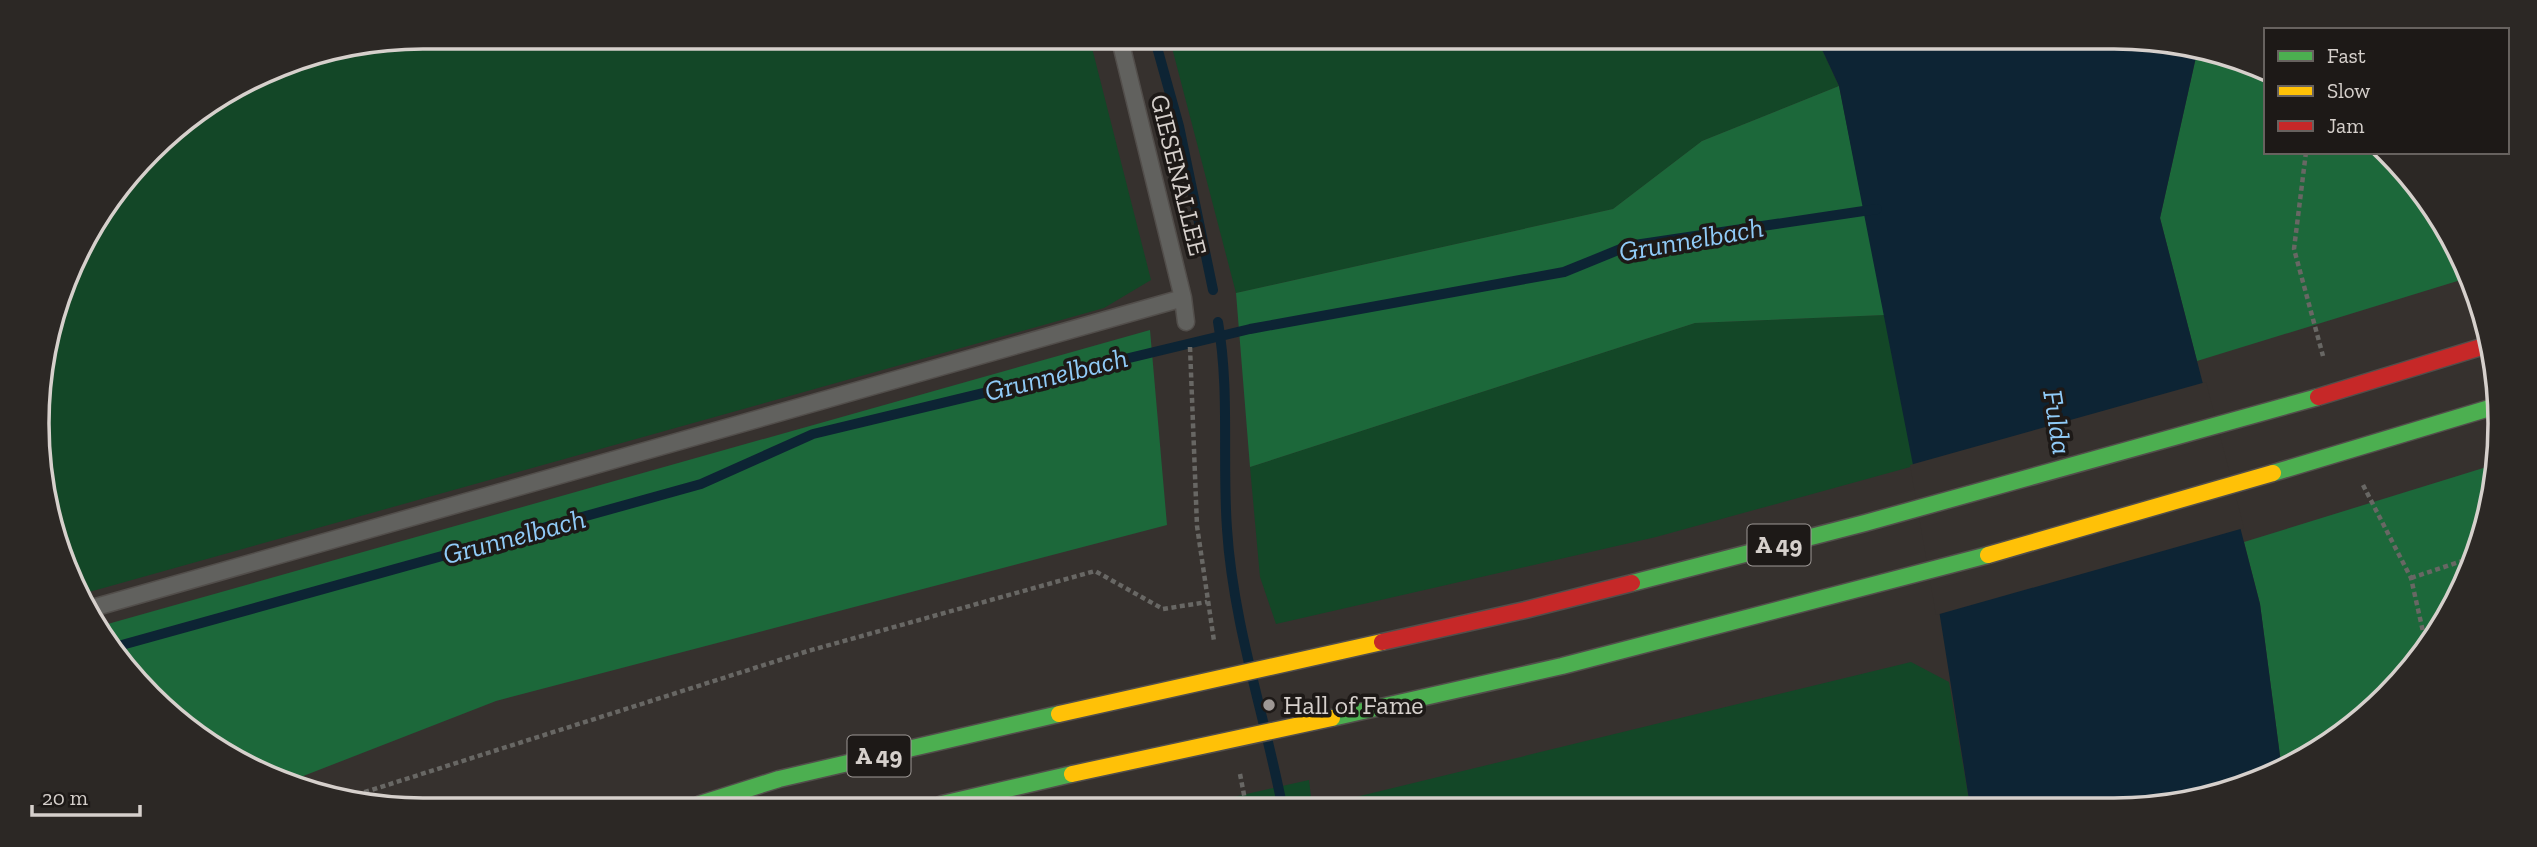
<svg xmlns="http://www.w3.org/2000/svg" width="2537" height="847" font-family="'Zilla Slab',serif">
	<rect width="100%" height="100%" fill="#36312e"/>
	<path fill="#134727" d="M 424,37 L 1090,40 L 1151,280 L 1104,308 L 82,594 L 50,523 L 40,373 L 77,252 L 168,133 L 276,66 Z
		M 1170,40 L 1819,43 L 1839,86 L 1702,141 L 1613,209 L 1236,293 Z
		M 1885,315 L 1914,466 L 1656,537 L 1276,624 L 1260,577 L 1250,467 L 1695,323 Z
		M 1911,662 L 1949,682 L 1970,806 L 1323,805 Z
		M 1309,780 L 1312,805 L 1198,805 Z"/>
	<path fill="#1c683a" d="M 2198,48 L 2266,76 L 2266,152 L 2379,152 L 2435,209 L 2464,279 L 2197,361 L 2160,218 Z
		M 1839,86 L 1885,315 L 1695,323 L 1250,467 L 1236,293 L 1613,209 L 1702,141 Z
		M 1150,330 L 1167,525 L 496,701 L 293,780 L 208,745 L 102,639 L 97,627 Z
		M 2493,465 L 2493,499 L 2449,617 L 2387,697 L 2282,771 L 2260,604 L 2244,542 Z"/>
	<path fill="#0d2434" d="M 1819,43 L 2189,44 L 2198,48 L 2160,218 L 2260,604 L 2282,771 L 2164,807 L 1970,806 L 1929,547 L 1839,86 Z"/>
	<path fill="#36312e" d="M 2206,382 L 2244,528 L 1936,615 L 1910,465 Z"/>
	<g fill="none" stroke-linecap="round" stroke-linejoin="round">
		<path stroke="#0d2434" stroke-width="10" d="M 1155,40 L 1179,126 L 1213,290
			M 1218,322 C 1230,391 1222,460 1227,529 C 1233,623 1264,713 1282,805
			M 111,648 L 701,484 L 813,434 L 1250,329 L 1564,272 L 1628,246 L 1877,209"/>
		<defs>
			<path id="lane" d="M 1120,40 L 1183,298 L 1186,322
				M 89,609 L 1183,298"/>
			<path id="fast" d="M 700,804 L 779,779 L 1059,714
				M 942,804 L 1072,774"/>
		</defs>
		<use href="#lane" stroke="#524e4b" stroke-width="19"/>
		<use href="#fast" stroke="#524e4b" stroke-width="19"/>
		<path stroke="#686764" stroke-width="4.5" stroke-dasharray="5 3.5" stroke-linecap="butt" d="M 2306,152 L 2294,249 L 2323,356
			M 1190,347 L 1197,526 L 1214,641
			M 2363,485 L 2411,578 L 2426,645
			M 2411,578 L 2471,558
			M 1240,774 L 1246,805
			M 340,800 L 808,651 L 1095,571 L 1163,609 L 1207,602"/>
		<use href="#lane" stroke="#61615e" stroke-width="16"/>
		<use href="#fast" stroke="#4caf50" stroke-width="16"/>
		<defs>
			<path id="fast-bridge" d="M 2273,473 L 2493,407
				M 1632,583 L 1865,523 L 2318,397
				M 1332,718 L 1562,666 L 1988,555"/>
			<path id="slow-bridge" d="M 1988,555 L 2273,473
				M 1059,714 L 1382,642
				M 1072,774 L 1332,718"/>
			<path id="jam-bridge" d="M 2318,397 L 2491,344
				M 1382,642 L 1525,610 L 1632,583"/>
		</defs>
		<use href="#fast-bridge" stroke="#524e4b" stroke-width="19" stroke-linecap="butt"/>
		<use href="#slow-bridge" stroke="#524e4b" stroke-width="19" stroke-linecap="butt"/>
		<use href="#jam-bridge" stroke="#524e4b" stroke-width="19" stroke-linecap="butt"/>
		<use href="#fast-bridge" stroke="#4caf50" stroke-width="16"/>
		<use href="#slow-bridge" stroke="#ffc107" stroke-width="16"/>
		<use href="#jam-bridge" stroke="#c62828" stroke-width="16"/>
	</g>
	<circle fill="#9e9895" stroke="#1d1917" stroke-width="2.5" cx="1269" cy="705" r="7"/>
	<g text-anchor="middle" stroke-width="7" stroke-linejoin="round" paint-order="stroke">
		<g fill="#1d1917" stroke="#9e9996" stroke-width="2">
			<rect x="1747.5" y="524.5" width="63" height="41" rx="5"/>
			<rect x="847.5" y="735.5" width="63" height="41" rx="5"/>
		</g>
		<g font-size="24" font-weight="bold" fill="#d6d0cc">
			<text x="1779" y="553">A 49</text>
			<text x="879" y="764">A 49</text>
		</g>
		<g font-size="26" fill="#d6d0cc" stroke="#1d1917">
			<text transform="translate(1179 175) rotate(76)" y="9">GIESENALLEE</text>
		</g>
		<g font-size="26" fill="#d6d0cc" stroke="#1d1917" text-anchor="start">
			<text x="1283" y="714">Hall of Fame</text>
		</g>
		<g font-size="28" font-style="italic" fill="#90cbf8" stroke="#1d1917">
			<text transform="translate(1691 239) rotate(-10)" y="10">Grunnelbach</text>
			<text transform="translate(1056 374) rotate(-14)" y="10">Grunnelbach</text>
			<text transform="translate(2058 422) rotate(81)" y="10">Fulda</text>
			<text transform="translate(514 536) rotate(-15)" y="10">Grunnelbach</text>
		</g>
	</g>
	<path d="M0 0H2537V847H0ZM423 49H2114A374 374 0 0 1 2488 423V424A374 374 0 0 1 2114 798H423A374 374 0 0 1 49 424V423A374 374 0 0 1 423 49Z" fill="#2c2825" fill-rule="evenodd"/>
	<path fill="none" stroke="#d6d0cc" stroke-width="3.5" d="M423 49H2114A374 374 0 0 1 2488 423V424A374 374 0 0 1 2114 798H423A374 374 0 0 1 49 424V423A374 374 0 0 1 423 49Z"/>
	<rect x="2264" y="28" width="245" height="126" fill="#1d1917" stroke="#67625f" stroke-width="2"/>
	<rect x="2278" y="51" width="35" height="10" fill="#4caf50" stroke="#67625f" stroke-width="2"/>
	<text x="2327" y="63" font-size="21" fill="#d6d0cc">Fast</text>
	<rect x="2278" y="86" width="35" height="10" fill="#ffc107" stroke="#67625f" stroke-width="2"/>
	<text x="2327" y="98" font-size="21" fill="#d6d0cc">Slow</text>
	<rect x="2278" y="121" width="35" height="10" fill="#c62828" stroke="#67625f" stroke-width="2"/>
	<text x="2327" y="133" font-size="21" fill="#d6d0cc">Jam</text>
	<path d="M32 805v10h108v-10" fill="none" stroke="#d6d0cc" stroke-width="3.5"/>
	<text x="42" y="805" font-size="21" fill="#d6d0cc" stroke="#1d1917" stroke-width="5" paint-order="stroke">20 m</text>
</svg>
